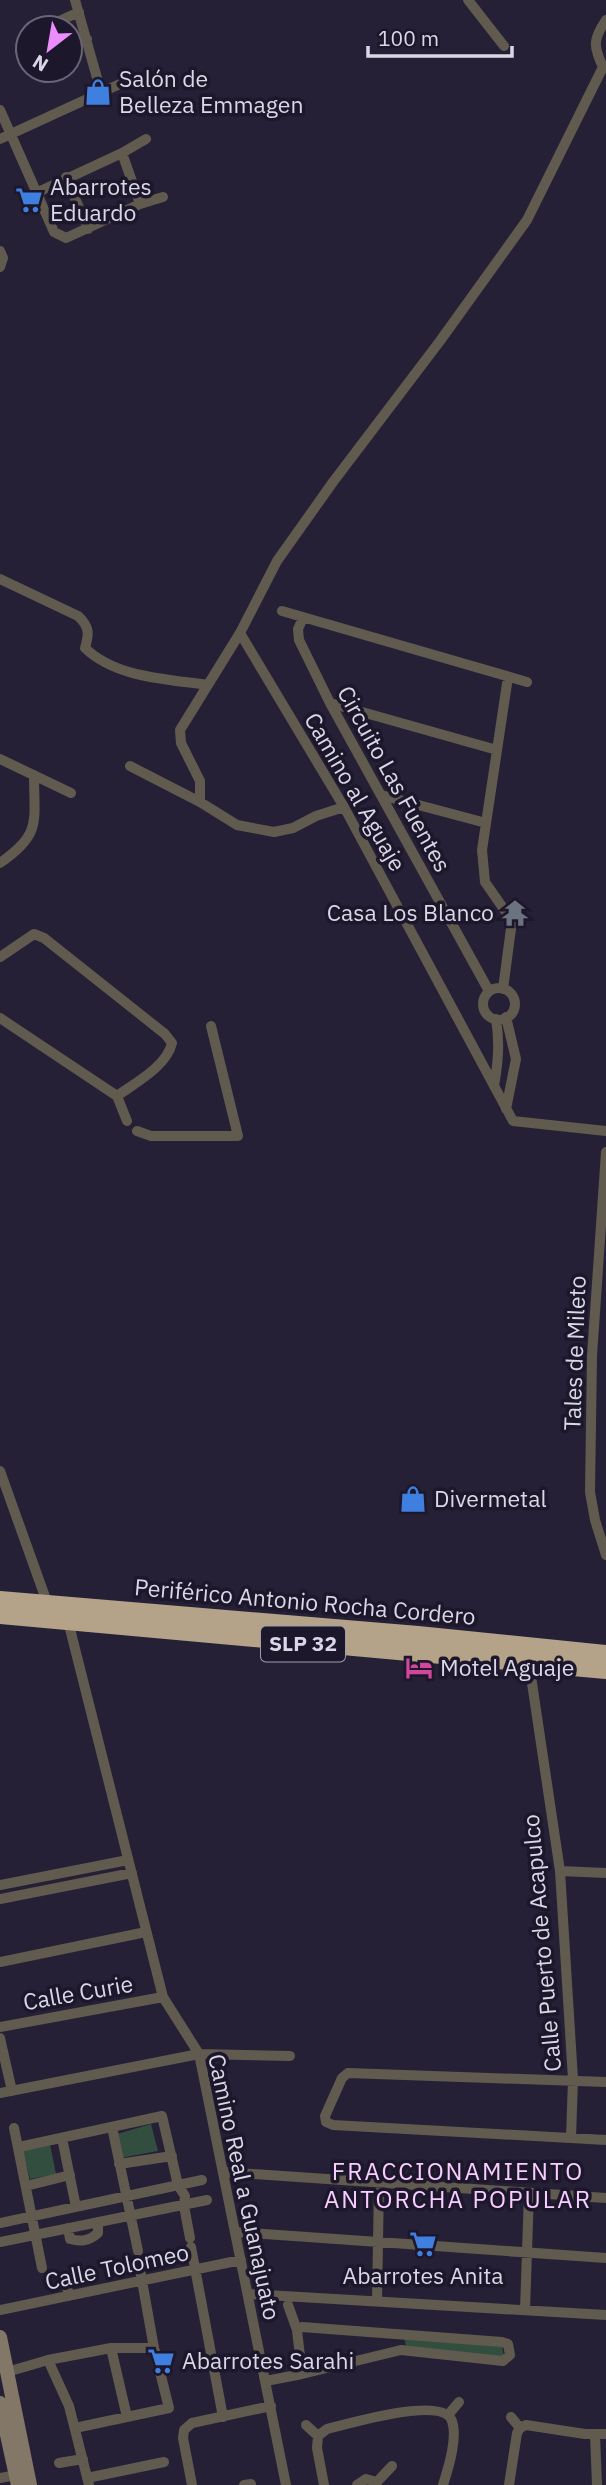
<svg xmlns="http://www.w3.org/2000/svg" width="606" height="2485" font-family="'IBM Plex Sans',sans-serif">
	<rect width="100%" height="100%" fill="#262036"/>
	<path fill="#314e3e" d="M 151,2124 L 158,2151 L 120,2158 L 114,2135 Z
		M 50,2144 L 56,2174 L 30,2179 L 23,2151 Z
		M 404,2338 L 502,2344 L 504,2358 L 406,2346 Z"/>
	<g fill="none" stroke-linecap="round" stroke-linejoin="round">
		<path stroke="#615a4f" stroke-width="10" d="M 75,0 L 101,92
			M 468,0 L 504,46
			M 44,28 L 79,12
			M 70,45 L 87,39
			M 603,67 C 593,46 593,39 606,20
			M 0,110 L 54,232 L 66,238 L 140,204 L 163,197
			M 0,139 L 122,83
			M 122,153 L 140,204
			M 66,177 L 88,229
			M 36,193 L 122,153 L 146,139
			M 0,251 L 3,258 L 0,267
			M 0,579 L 78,616 C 90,627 89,634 85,648 C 116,678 167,679 208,685
			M 282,611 L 527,682
			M 303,618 L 298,629 L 299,640 L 330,703 L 489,991
			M 240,633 L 344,807 L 513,1121 L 606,1131
			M 330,703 L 497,750
			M 0,759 L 71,793
			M 130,766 L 200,802 L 237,825 L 274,832 L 293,828 L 316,816 L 344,807
			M 381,795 L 486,823
			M 200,802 L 200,781 L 181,743 L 180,730 L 240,633 L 277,561 L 333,482 L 440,341 L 527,220 L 603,67
			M 0,863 C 42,834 34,822 34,775
			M 0,957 L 34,934 L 44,938 L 165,1034 L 172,1043 C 167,1066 135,1083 117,1096
			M483 1004a16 16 0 1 1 32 0a16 16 0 1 1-32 0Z
			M 503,989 L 512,921 L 485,882 L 482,850 L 508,677
			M 0,1018 L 117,1096 L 127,1121
			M 494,1086 C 498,1063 500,1043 496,1019
			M 506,1109 L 516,1059 L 506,1017
			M 137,1131 L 151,1136 L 238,1136 L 211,1026
			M 606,1152 L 592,1356 L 590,1492 L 595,1520 L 606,1555
			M 0,1471 L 48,1605
			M 68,1621 L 163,1997 L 199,2054 L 286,2485
			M 529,1663 L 560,1871 L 573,2079 L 571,2138
			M 560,1871 L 606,1873
			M 0,1885 L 128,1860
			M 0,1899 L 132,1873
			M 0,1962 L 146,1932
			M 0,2027 L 163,1997
			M 0,2038 L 12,2091
			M 606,2082 L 348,2073 L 342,2078 L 325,2116 L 326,2122 L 333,2125 L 606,2140
			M 0,2093 L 199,2054 L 290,2056
			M 112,2127 L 138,2251
			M 14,2128 L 42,2268
			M 62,2138 L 76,2207
			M 19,2147 L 162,2116 L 178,2185 L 185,2196 L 184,2206 L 190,2238
			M 119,2164 L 172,2156
			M 224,2172 L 606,2198
			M 26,2186 L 70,2175
			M 0,2223 L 202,2180
			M 68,2228 L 70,2239 C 81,2242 89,2241 98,2233 L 98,2222
			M 236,2232 L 606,2258
			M 0,2242 L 207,2200
			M 191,2247 L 223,2417
			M 65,2277 L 69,2296
			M 248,2294 L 606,2315
			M 377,2300 L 379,2183
			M 288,2305 L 297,2330 L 302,2374
			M 0,2310 L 241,2260
			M 525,2310 L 529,2193
			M 111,2348 L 127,2417
			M 48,2360 L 69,2406 L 89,2485
			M 7,2372 L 48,2360 L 111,2348 L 154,2348
			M 266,2381 L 302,2374 L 401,2350 L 503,2361 L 510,2355 L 508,2344 L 502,2342 L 302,2327 L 297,2330
			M 448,2415 L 459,2402
			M 511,2417 L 520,2428
			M 306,2425 L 318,2436
			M 75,2428 L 169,2408 L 154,2348 L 139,2264
			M 520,2428 L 526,2425 L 585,2434 L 606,2434
			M 595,2435 L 597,2485
			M 59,2463 L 83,2459
			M 0,2478 L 16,2475
			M 87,2478 L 164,2462
			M 376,2483 L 392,2466
			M 192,2485 L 183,2438 L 184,2430 L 192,2423 L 271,2406
			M 244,2485 L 251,2484
			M 324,2485 L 317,2448 L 318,2436 L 327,2429 C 347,2424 444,2395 452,2421 C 458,2438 448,2469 443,2485
			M 357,2485 L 366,2479 L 373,2481 L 377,2485
			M 509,2485 L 517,2433 L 520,2428"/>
		<path stroke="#837767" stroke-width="14" d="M 0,2337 L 30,2485
			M 0,2403 L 18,2485"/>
		<path stroke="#b5a389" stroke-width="18" d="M 0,1600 L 418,1635 L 606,1654
			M 0,1615 L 606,1670"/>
	</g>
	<defs>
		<symbol id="shop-bare" viewBox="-9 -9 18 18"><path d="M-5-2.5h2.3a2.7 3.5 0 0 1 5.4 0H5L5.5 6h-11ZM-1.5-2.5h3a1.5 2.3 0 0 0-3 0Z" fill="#3f7fe0" stroke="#1d172c" stroke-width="2.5" paint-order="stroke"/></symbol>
		<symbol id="supermarket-bare" viewBox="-9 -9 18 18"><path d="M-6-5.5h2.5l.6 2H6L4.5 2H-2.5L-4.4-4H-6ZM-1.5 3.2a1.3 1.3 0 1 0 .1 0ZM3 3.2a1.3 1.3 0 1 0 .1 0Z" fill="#3f7fe0" stroke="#1d172c" stroke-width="2.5" paint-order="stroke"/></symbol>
		<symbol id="temple-bare" viewBox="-9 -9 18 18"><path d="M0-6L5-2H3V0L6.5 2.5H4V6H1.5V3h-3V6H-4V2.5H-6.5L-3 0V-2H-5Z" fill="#6b7280" stroke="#1d172c" stroke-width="2.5" paint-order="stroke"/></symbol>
		<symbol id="hotel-bare" viewBox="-9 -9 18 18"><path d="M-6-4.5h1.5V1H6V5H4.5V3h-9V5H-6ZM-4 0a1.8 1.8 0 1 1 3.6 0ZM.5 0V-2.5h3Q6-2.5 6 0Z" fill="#d1479c" stroke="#1d172c" stroke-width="2.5" paint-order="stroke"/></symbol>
	</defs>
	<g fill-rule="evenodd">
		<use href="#shop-bare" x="79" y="73" width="38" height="38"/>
		<use href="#supermarket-bare" x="10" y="181" width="38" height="38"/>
		<use href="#temple-bare" x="496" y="894" width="38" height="38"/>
		<use href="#shop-bare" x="394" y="1480" width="38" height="38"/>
		<use href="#hotel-bare" x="400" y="1649" width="38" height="38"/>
		<use href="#supermarket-bare" x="404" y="2225" width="38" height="38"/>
		<use href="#supermarket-bare" x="142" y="2342" width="38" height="38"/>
	</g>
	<g text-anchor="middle" stroke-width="7" stroke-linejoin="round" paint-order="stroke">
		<rect fill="#1d172c" stroke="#a19dae" stroke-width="2" x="261" y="1626.5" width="84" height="35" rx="5"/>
		<g font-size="21" font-weight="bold" fill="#dad7e6">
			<text x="303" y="1651">SLP 32</text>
		</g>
		<g font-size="23" fill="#dad7e6" stroke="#1d172c" text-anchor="start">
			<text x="119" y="87">Salón de<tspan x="119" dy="26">Belleza Emmagen</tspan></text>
			<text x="50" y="195">Abarrotes<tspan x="50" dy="26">Eduardo</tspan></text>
			<text x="494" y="921" text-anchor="end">Casa Los Blanco</text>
			<text x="434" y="1507">Divermetal</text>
			<text x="440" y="1676">Motel Aguaje</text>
			<text x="423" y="2284" text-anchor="middle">Abarrotes Anita</text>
			<text x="182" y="2369">Abarrotes Sarahi</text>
		</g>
		<g font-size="23" fill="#dad7e6" stroke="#1d172c">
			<text transform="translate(394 779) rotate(61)" y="8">Circuito Las Fuentes</text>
			<text transform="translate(355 792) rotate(60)" y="8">Camino al Aguaje</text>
			<text transform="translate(575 1353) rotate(-88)" y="8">Tales de Mileto</text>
			<text transform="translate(305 1602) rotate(5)" y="8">Periférico Antonio Rocha Cordero</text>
			<text transform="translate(542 1943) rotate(-95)" y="8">Calle Puerto de Acapulco</text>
			<text transform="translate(78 1993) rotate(-10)" y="8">Calle Curie</text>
			<text transform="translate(244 2187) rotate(78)" y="8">Camino Real a Guanajuato</text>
			<text transform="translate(117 2267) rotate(-12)" y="8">Calle Tolomeo</text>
		</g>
		<g font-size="24" letter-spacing="2" fill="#f8cdff" stroke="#1d172c">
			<text x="458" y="2180">FRACCIONAMIENTO<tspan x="458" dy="28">ANTORCHA POPULAR</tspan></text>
		</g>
	</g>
	<g transform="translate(49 49) rotate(211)"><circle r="33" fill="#1d172c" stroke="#696476" stroke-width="2"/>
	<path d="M0-5L12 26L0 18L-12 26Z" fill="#eb8dfc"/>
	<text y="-10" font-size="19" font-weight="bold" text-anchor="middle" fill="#dad7e6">N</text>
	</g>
	<path d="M368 46v10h144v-10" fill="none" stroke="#dad7e6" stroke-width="3.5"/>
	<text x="378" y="46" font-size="21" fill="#dad7e6" stroke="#1d172c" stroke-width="5" paint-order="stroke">100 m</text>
</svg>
